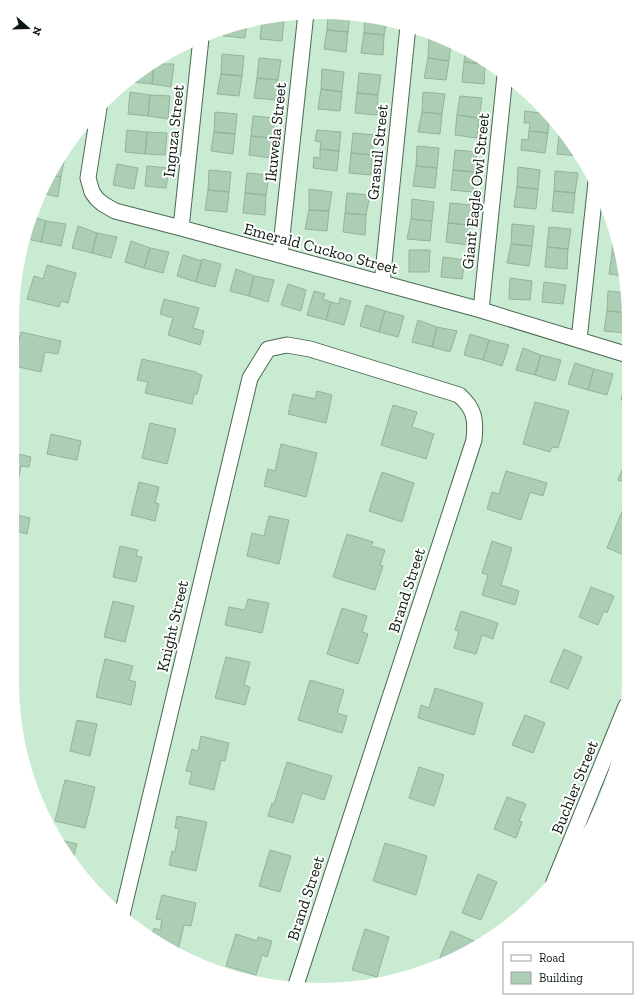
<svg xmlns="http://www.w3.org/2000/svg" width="641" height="1002" font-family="'Zilla Slab',serif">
	<rect width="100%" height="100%" fill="#c8ebd1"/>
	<path fill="#acceb4" stroke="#93b49b" d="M 328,14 L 350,14 L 348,32 L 327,30 Z
		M 284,15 L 284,21 L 262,19 L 263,19 Z
		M 365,16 L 387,21 L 384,35 L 364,33 Z
		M 262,19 L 284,21 L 282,41 L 260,39 Z
		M 247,21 L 245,38 L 223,36 L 224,29 Z
		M 327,30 L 348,32 L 346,52 L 324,49 Z
		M 364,33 L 384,35 L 383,55 L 361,53 Z
		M 429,38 L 445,40 L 451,42 L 449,61 L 428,58 Z
		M 465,49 L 475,53 L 485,61 L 485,64 L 464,62 Z
		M 222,54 L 244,56 L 242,76 L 221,74 Z
		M 259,58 L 281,60 L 278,80 L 257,78 Z
		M 428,58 L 449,61 L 446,80 L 424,78 Z
		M 464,62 L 485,64 L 484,84 L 462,82 Z
		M 153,63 L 154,64 L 152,84 L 132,82 L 133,76 Z
		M 154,64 L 174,64 L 171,87 L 152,84 Z
		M 322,69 L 344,72 L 342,92 L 321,89 Z
		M 359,73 L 381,75 L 378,95 L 357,93 Z
		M 221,74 L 242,76 L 239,96 L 217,94 Z
		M 257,78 L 278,80 L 276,100 L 254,98 Z
		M 321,89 L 342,92 L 340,111 L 318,109 Z
		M 130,92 L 150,95 L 148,116 L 128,114 Z
		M 423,92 L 445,94 L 442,114 L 422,112 Z
		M 357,93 L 378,95 L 377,115 L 355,113 Z
		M 150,95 L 170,96 L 168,119 L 148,116 Z
		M 460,96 L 482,98 L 479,118 L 457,115 Z
		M 525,111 L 548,114 L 549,116 L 548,133 L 529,131 L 530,123 L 524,123 Z
		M 215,112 L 237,114 L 235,134 L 214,132 Z
		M 422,112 L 442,114 L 440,134 L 418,132 Z
		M 457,115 L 479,118 L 477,138 L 455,135 Z
		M 253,116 L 275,118 L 272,138 L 251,136 Z
		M 127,130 L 147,132 L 145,154 L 125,152 Z
		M 317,130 L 341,132 L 339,151 L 320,149 L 321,142 L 315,141 Z
		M 529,131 L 548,133 L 545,153 L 521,150 L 522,139 L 528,140 Z
		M 147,132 L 167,133 L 165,155 L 145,154 Z
		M 214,132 L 235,134 L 233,154 L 211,151 Z
		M 353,133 L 375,135 L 372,155 L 351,153 Z
		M 559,134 L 567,135 L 579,154 L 578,156 L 557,154 Z
		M 251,136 L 272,138 L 271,158 L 249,155 Z
		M 417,146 L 439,148 L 437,168 L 416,166 Z
		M 320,149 L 339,151 L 337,171 L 313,168 L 314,157 L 320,158 Z
		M 455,150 L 477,152 L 474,172 L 453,170 Z
		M 351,153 L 372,155 L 371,175 L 349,173 Z
		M 62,156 L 65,157 L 61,177 L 50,175 Z
		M 117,164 L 138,168 L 134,189 L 113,185 Z
		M 147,166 L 169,168 L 166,188 L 145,186 Z
		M 416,166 L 437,168 L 435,188 L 413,186 Z
		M 518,167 L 540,170 L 538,189 L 517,187 Z
		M 209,170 L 231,172 L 229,192 L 208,190 Z
		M 453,170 L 474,172 L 473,192 L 451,190 Z
		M 555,171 L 578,173 L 575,193 L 554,191 Z
		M 247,173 L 269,175 L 266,195 L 245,193 Z
		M 50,175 L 61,177 L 58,197 L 41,193 L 44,184 Z
		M 517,187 L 538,189 L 536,209 L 514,207 Z
		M 309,189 L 332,192 L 329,211 L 309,210 Z
		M 208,190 L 229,192 L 227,212 L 205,210 Z
		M 554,191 L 575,193 L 573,213 L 552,211 Z
		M 245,193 L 266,195 L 265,215 L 243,213 Z
		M 347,193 L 370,195 L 366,215 L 345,213 Z
		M 412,199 L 434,202 L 432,221 L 411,219 Z
		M 450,203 L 472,205 L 469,225 L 448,223 Z
		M 309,210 L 329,211 L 327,231 L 305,229 Z
		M 345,213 L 366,215 L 365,235 L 343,232 Z
		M 34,217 L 46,221 L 41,242 L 27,239 Z
		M 411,219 L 432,221 L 430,241 L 407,239 Z
		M 46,221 L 66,224 L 61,246 L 41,242 Z
		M 448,223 L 469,225 L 468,245 L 446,242 Z
		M 512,224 L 534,226 L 532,246 L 511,244 Z
		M 78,226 L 97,233 L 92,253 L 72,248 Z
		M 549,227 L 571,229 L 568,249 L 547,247 Z
		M 97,233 L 117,237 L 111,258 L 92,253 Z
		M 613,234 L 616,234 L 619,241 L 621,255 L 612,254 Z
		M 131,241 L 150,248 L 144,268 L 125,262 Z
		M 511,244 L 532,246 L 529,266 L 507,263 Z
		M 547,247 L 568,249 L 567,269 L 545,267 Z
		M 150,248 L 169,252 L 163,273 L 144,268 Z
		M 409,250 L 430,250 L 429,272 L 409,272 Z
		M 612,254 L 621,255 L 624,276 L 609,274 Z
		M 183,255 L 202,261 L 196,282 L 177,276 Z
		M 443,257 L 465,260 L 462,279 L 441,277 Z
		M 202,259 L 221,264 L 215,287 L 196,282 Z
		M 47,265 L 76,273 L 68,303 L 61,301 L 59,307 L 27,299 L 34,276 L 43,279 Z
		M 236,269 L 254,276 L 249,296 L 230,291 Z
		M 254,276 L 274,280 L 268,302 L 249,296 Z
		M 510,278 L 532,281 L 530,300 L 509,299 Z
		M 544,282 L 566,285 L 563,304 L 542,302 Z
		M 288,284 L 306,290 L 301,311 L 281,305 Z
		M 314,291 L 325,294 L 323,299 L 331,302 L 326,320 L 307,315 Z
		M 608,291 L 627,293 L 628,313 L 607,311 Z
		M 340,298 L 351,301 L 344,325 L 326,320 L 331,302 L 339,304 Z
		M 164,299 L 199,308 L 193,328 L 204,331 L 200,345 L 168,335 L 173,318 L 160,314 Z
		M 366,305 L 385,311 L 379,332 L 360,326 Z
		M 385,311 L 404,316 L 398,337 L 379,332 Z
		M 607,311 L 628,313 L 627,333 L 604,331 Z
		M 418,320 L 437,327 L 432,347 L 412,342 Z
		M 437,327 L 457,331 L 450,352 L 432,347 Z
		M 21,332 L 61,341 L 58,354 L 45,352 L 41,372 L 14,366 L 14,340 L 19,341 Z
		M 470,334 L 489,340 L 483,360 L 464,355 Z
		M 489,340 L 509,345 L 502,366 L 483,360 Z
		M 523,348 L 541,355 L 535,375 L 516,370 Z
		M 541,355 L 561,360 L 555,381 L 535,375 Z
		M 142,359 L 196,372 L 196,373 L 202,375 L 197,394 L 194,394 L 192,404 L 145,393 L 148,382 L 137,380 Z
		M 575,363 L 594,369 L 588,390 L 568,384 Z
		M 594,369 L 613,374 L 607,395 L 588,390 Z
		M 627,379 L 628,380 L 628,401 L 621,400 Z
		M 317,391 L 332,395 L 326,423 L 288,414 L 293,394 L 315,399 Z
		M 535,402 L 569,411 L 558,448 L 552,447 L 550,452 L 523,444 Z
		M 393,405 L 417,412 L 412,427 L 434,434 L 426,459 L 381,445 Z
		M 150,423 L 176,429 L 167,464 L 142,458 Z
		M 51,434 L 81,441 L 77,460 L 47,454 Z
		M 281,444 L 317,453 L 306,497 L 264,486 L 268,469 L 275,471 Z
		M 14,453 L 31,457 L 29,467 L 21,466 L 16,491 L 13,491 Z
		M 628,455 L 627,483 L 618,480 Z
		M 506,471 L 547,483 L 543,496 L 530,492 L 521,520 L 487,509 L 492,492 L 499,494 Z
		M 382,472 L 414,483 L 402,522 L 369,511 Z
		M 139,482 L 159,487 L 155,503 L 159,504 L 155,521 L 131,515 Z
		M 623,509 L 627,511 L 627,556 L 607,548 Z
		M 13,514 L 30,518 L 27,534 L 16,531 L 13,544 Z
		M 269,516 L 289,520 L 279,564 L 247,556 L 252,533 L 264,536 Z
		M 347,534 L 373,542 L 371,546 L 385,550 L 380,565 L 383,566 L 375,590 L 333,577 Z
		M 492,541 L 512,548 L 501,585 L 519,591 L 515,605 L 482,595 L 488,575 L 482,573 Z
		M 120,546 L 138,550 L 136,556 L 142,557 L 136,582 L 113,577 Z
		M 591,587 L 614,596 L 607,613 L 604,611 L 598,625 L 579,617 Z
		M 248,599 L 269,603 L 262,633 L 225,625 L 229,607 L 245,610 Z
		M 113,601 L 134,606 L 125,642 L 104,637 Z
		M 342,608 L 367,616 L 362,632 L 368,634 L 358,664 L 327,654 Z
		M 461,611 L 498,623 L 493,639 L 482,635 L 476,654 L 454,648 L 459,631 L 455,630 Z
		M 564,649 L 582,657 L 568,689 L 550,682 Z
		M 226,657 L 250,662 L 244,685 L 250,687 L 245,705 L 215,698 Z
		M 105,659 L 133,666 L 129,680 L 136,682 L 131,705 L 96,697 Z
		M 310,680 L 344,690 L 337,713 L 347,716 L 342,733 L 298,720 Z
		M 435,688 L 483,703 L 474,735 L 418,718 L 421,705 L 429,708 Z
		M 525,715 L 545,723 L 533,753 L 512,745 Z
		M 77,720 L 97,724 L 90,756 L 70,751 Z
		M 201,736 L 229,743 L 225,761 L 221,760 L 214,790 L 189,784 L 192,772 L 186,771 L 192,749 L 198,751 Z
		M 287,762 L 332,776 L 324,800 L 302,793 L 293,823 L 268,816 L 272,803 L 274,804 Z
		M 419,767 L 444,775 L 434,806 L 409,798 Z
		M 65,780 L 95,787 L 85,828 L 55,821 Z
		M 507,797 L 526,804 L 519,821 L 522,822 L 516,838 L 494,829 Z
		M 177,816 L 207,822 L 196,871 L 169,865 L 172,851 L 175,852 L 179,829 L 175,828 Z
		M 57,839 L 77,844 L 72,862 L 64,853 Z
		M 385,843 L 427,856 L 416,895 L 373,881 Z
		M 270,850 L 291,856 L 280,892 L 259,886 Z
		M 478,874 L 497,882 L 481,920 L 462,913 Z
		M 162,895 L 196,903 L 191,926 L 184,925 L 178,950 L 152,936 L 154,928 L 160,930 L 162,920 L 156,919 Z
		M 365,929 L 389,937 L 377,977 L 352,970 Z
		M 451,931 L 474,941 L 471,947 L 438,962 Z
		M 236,934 L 257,941 L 258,937 L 272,941 L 267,957 L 262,955 L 256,975 L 226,966 Z"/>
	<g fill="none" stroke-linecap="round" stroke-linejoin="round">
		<defs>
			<path id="street" d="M 99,108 L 88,178 L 92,192 L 97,199 L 103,204 L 115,211 L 181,228 L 481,310 L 628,355
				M 181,228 L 201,38
				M 280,255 L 306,13
				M 382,283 L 408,26
				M 481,310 L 505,75
				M 579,340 L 596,182
				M 554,882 L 626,706
				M 122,915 L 250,378 L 268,349 L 287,345 L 310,349 L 459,395 C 475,409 476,420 474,440 L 295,988"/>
		</defs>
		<use href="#street" stroke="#4a6952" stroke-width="17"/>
		<use href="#street" stroke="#fff" stroke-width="15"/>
	</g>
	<g text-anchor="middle" stroke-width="4" stroke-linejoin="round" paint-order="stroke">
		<g font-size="16" fill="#0c1910" stroke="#fff">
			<text transform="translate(173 131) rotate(-84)" y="6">Inguza Street</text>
			<text transform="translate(275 132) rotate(-84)" y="6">Ikuwela Street</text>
			<text transform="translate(377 152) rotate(-84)" y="6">Grasuil Street</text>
			<text transform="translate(475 191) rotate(-84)" y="6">Giant Eagle Owl Street</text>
			<text transform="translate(321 248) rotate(15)" y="6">Emerald Cuckoo Street</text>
			<text transform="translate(406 590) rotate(-72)" y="6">Brand Street</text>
			<text transform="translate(172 626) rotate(-77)" y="6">Knight Street</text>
			<text transform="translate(574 787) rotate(-68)" y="6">Buchler Street</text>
			<text transform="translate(305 898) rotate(-72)" y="6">Brand Street</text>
		</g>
	</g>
	<path d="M0 0H641V1002H0ZM320 19H321A301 301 0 0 1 622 320V682A301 301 0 0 1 321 983H320A301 301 0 0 1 19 682V320A301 301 0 0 1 320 19Z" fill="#fff" fill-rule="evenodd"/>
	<rect x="503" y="942" width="130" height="52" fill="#ffffff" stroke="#9ea39f"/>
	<rect x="511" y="955" width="20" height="6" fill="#ffffff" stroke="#9ea39f"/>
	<text x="539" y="962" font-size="12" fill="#0c1910">Road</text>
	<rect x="511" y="972" width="20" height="12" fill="#acceb4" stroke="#9ea39f"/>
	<text x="539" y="982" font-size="12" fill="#0c1910">Building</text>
	<g transform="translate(28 28) rotate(110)" stroke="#ffffff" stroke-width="3" paint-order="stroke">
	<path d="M0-3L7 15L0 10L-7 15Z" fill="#0c1910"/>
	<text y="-6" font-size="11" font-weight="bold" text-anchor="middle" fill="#0c1910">N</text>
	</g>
</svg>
